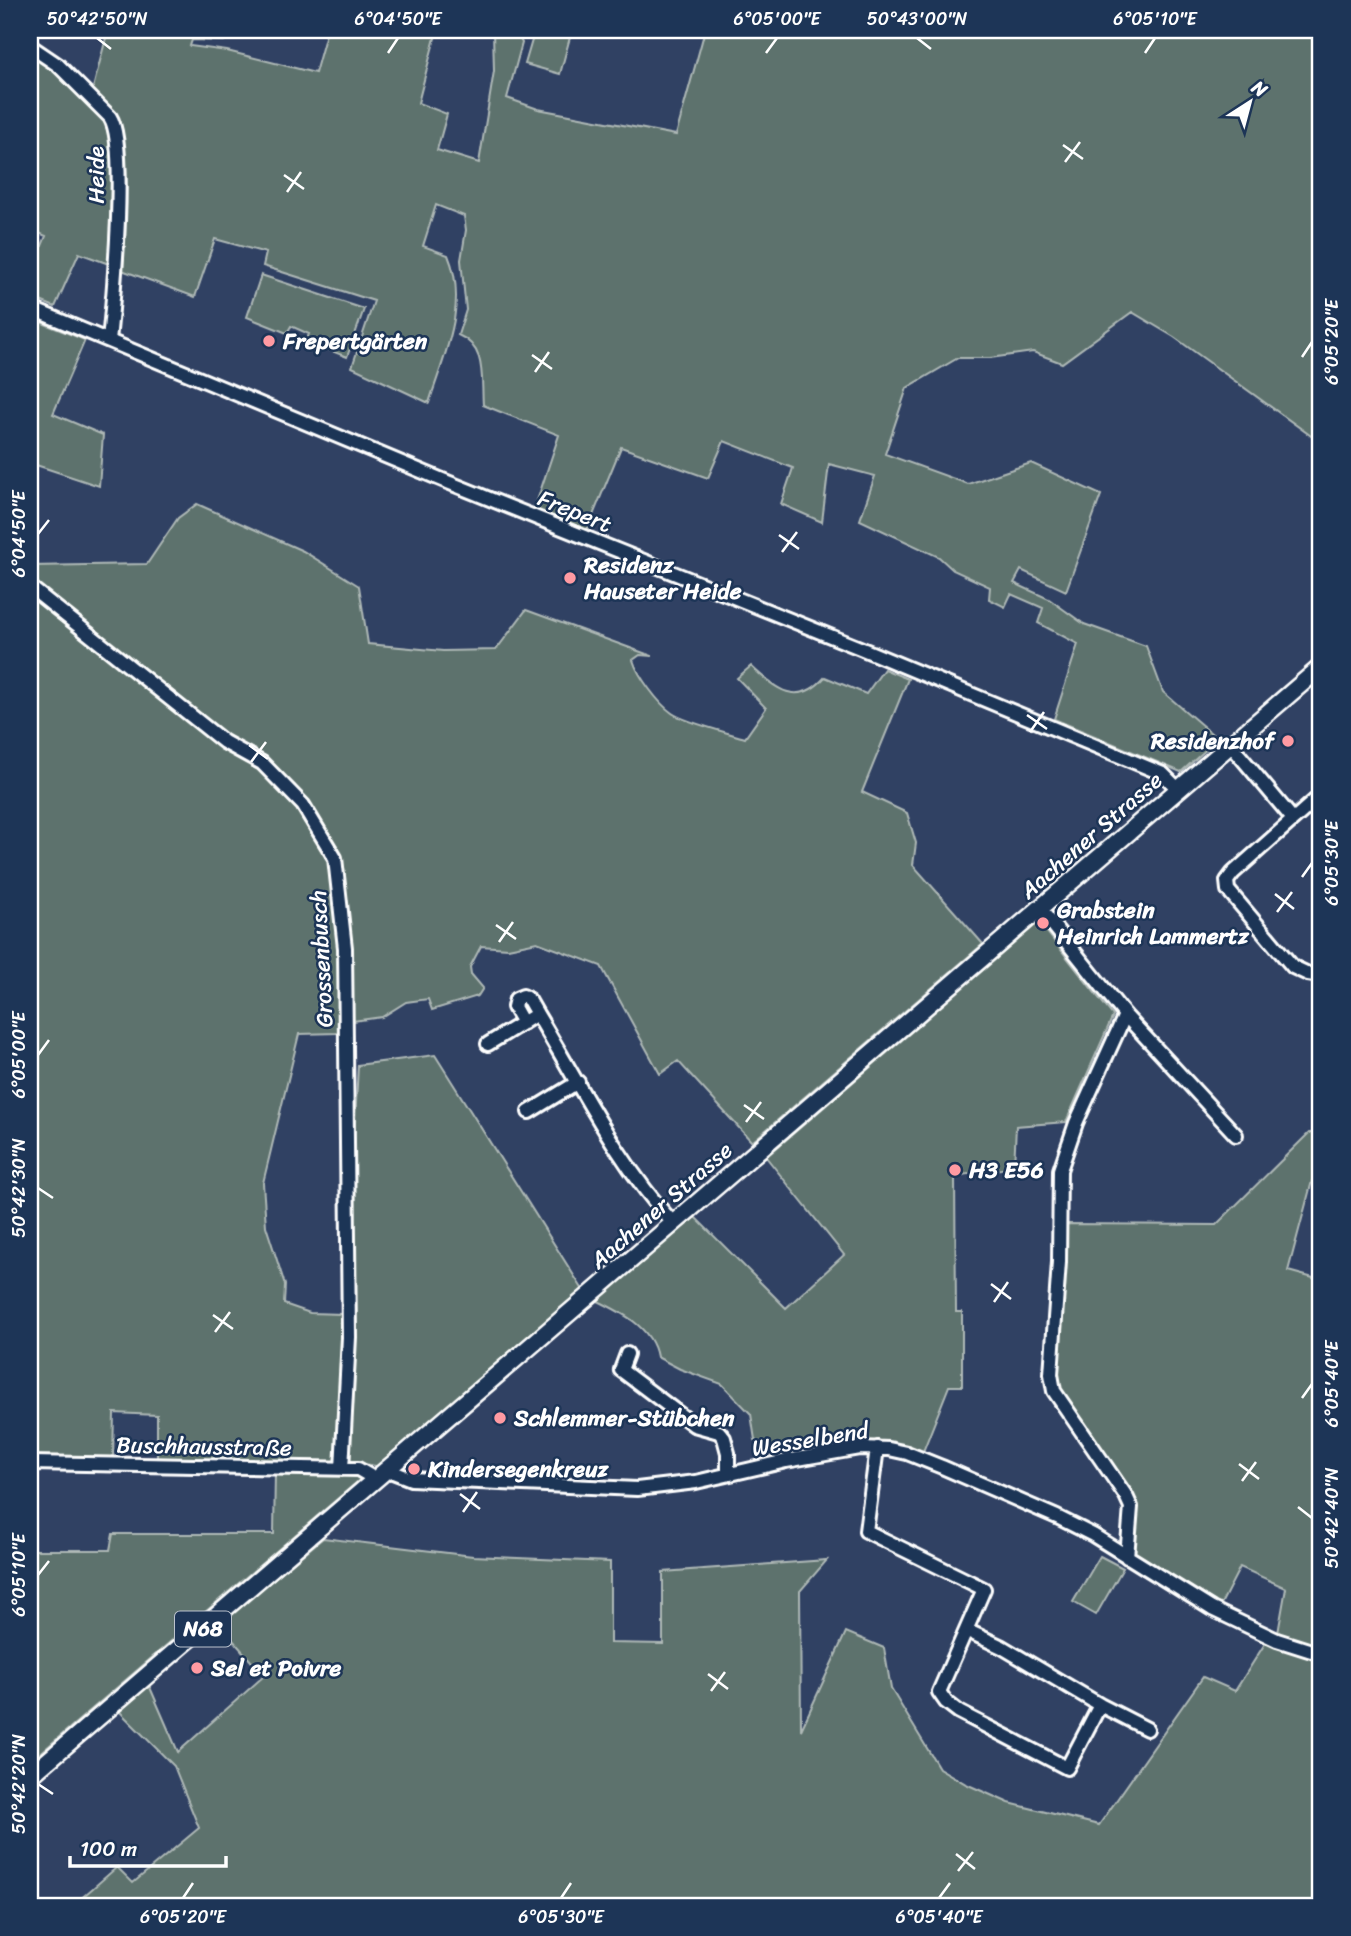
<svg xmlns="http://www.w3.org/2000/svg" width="1351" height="1936" font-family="Sriracha,sans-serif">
	<rect width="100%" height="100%" fill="#304163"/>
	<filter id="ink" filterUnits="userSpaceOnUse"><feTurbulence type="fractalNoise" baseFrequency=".0143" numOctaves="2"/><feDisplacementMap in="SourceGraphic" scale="14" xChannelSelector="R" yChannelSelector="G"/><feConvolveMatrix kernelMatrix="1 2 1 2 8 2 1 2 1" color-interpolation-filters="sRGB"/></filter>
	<g filter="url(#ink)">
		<path fill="#5d726d" stroke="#aeb8b6" stroke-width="2" d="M 108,30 L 237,30 L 224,41 L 192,40 L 190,46 L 227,51 L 315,73 L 327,30 L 437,30 L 418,103 L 447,114 L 437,150 L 479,163 L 494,71 L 493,30 L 516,30 L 522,43 L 507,98 L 538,109 L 676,135 L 705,30 L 1321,30 L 1321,443 L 1174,337 L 1132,312 L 1062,363 L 1033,352 L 990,358 L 958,358 L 907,388 L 885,454 L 968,484 L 1031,463 L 1101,495 L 1066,591 L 1021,570 L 1014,583 L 1049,599 L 1084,624 L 1146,646 L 1163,692 L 1218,739 L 1181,772 L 1054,719 L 1078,644 L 1038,623 L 1043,608 L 1011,594 L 1005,607 L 989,599 L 990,587 L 953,570 L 939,557 L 860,520 L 875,476 L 829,464 L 822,522 L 781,504 L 793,468 L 724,441 L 708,478 L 621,447 L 587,530 L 534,510 L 559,435 L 483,405 C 481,378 487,347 458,335 L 466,310 L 461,260 L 466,230 L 464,216 L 436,205 L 423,246 L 448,255 C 469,305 444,355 429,403 L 352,367 L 374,301 L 263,266 L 266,253 L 215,239 L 195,297 L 119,269 L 121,128 L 118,117 L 92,92 Z
			M 535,30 L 572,30 L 560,74 L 525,64 Z
			M 30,55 C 57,73 107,109 112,142 L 109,264 L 79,253 L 55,307 L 30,297 L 30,275 L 46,236 L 30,229 Z
			M 261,275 L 364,309 L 347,357 L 306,341 L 309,334 L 291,326 L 287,333 L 247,317 Z
			M 30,318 L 85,340 L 53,414 L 103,435 L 99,486 L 30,463 Z
			M 197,504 L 303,551 L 359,586 L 368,644 L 443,651 L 496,650 L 526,610 L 652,656 L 640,655 L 633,660 C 638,676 658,703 672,713 C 684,722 729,733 745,738 L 766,708 L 737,678 L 751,666 C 775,689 798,708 825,677 L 866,694 L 884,669 L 908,679 L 862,792 L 907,813 L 916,843 L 913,865 L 983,944 L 752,1142 L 678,1061 L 660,1074 L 601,966 L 537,942 L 508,948 L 481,946 L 470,967 L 471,974 L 483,988 L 478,996 L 432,1010 L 428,999 L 406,1002 L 382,1017 L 353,1021 L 338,1033 L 299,1034 L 263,1183 L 266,1226 L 285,1285 L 284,1304 L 310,1313 L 342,1314 L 341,1457 L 334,1461 L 157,1459 L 157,1415 L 114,1413 L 113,1459 L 30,1456 L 30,566 L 147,564 L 178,518 Z
			M 1039,922 L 1113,1016 L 1066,1122 L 1016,1126 L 1014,1167 L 955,1176 L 956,1312 L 962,1312 L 962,1386 L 949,1386 L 922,1454 L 885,1441 L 774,1457 L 755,1440 L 751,1414 L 722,1384 L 680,1369 L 657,1357 C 652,1327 621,1312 596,1300 L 695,1217 L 786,1308 L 844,1255 L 766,1157 Z
			M 435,1055 L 583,1290 L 381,1467 L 349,1461 L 345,1314 L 358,1065 Z
			M 1309,1133 L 1321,1133 L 1321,1182 L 1312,1181 L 1288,1271 L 1317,1279 L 1321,1270 L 1321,1648 L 1278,1633 L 1286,1588 L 1240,1567 L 1219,1608 L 1122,1548 L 1127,1505 L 1056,1387 L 1066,1224 L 1216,1225 Z
			M 275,1471 L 364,1476 L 30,1762 L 30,1550 L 110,1550 L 113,1534 L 274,1534 Z
			M 323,1538 L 473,1556 L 610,1562 L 610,1643 L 663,1644 L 663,1572 L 827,1560 L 800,1591 L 801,1730 L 846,1632 L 884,1648 L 891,1689 L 939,1768 L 966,1784 L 1009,1803 L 1099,1825 L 1203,1677 L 1235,1691 L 1266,1642 L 1321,1660 L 1321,1721 L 1318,1733 L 1321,1734 L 1321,1906 L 83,1906 L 78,1901 L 117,1867 L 133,1883 L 199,1828 L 174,1766 L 119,1711 L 149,1685 L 178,1752 L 264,1676 L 219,1624 Z
			M 1100,1556 L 1123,1568 L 1096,1615 L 1073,1602 Z"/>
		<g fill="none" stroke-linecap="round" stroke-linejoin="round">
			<defs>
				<path id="minor" d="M 30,46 L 58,65 L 110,117 C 128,144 113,301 109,341
					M 30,308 L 445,481 L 860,648 L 1163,774 L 1178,789
					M 30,587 L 224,742 L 262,763 L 303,805 L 335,858 L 345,948 L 349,1337 L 342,1469
					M 1230,744 L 1292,818
					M 1321,795 L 1233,873 L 1227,881 L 1228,890 L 1293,967 L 1308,974 L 1321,976
					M 1041,910 L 1125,1015 L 1236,1135
					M 1321,976 L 1321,1045
					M 1125,1015 L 1076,1123 L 1060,1170 L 1059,1262 L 1051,1374 L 1054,1391 L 1126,1496 L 1131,1507 L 1127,1557
					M 523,1023 L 514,1007 L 516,999 L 523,996 L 529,1000 L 537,1014
					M 488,1044 L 537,1014 C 580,1085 617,1162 673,1223
					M 529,1112 L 578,1082
					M 627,1354 L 621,1370 L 694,1425 L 719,1432 L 724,1438 L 728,1453 L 728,1474
					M 877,1448 L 866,1531 L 984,1589 L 939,1692 L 946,1702 L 959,1712 L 1067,1768 L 1100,1705 L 1147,1729
					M 30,1463 L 358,1469 L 375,1479
					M 389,1467 L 393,1472 L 411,1479 L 637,1489 L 696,1482 L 786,1461 L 860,1448 L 889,1449 L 907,1453 L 942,1467 L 1057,1517 L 1093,1535 L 1212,1609 L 1277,1640 L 1321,1654
					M 966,1630 L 1002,1647 L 1100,1705"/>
				<path id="major" d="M 30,1776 L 1321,667"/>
			</defs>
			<use href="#minor" stroke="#fff" stroke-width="18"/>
			<use href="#major" stroke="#fff" stroke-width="21"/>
			<use href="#minor" stroke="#1d3557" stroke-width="12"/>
			<use href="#major" stroke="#1d3557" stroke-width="16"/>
		</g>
	</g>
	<path fill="none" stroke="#fff" stroke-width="2.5" d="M 97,38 L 111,49M 917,38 L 931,49M 388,53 L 398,38M 766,53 L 777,38M 1145,53 L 1155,38M 1063,145 L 1083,159M 1065,162 L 1080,142M 284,175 L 304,189M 287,192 L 301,172M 532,355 L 552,369M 1302,357 L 1312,342M 535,372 L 549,352M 38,534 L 49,520M 779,535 L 799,549M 782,552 L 797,532M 1027,715 L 1047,729M 1030,732 L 1044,712M 249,745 L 268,759M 251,762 L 266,742M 1302,877 L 1312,863M 1275,894 L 1294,909M 1277,912 L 1292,892M 496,925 L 516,939M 499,942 L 513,922M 38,1055 L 49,1040M 744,1105 L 764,1119M 746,1122 L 761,1102M 38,1188 L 53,1198M 991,1284 L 1011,1299M 994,1302 L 1008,1282M 213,1315 L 233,1329M 215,1332 L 230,1312M 1302,1398 L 1312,1384M 1239,1464 L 1259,1479M 1242,1481 L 1256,1462M 460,1494 L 480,1509M 1298,1507 L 1312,1518M 463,1512 L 477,1492M 38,1575 L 49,1561M 708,1674 L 728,1689M 711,1691 L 725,1672M 38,1784 L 53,1794M 956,1854 L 975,1869M 958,1871 L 973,1852M 183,1898 L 193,1883M 561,1898 L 571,1883M 939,1898 L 950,1883"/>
	<g fill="#ff9aa2" stroke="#1d3557" stroke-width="2.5">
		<circle cx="269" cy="341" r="7"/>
		<circle cx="570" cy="578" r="7"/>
		<circle cx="1288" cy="741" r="7"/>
		<circle cx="1043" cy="923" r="7"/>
		<circle cx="955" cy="1170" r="7"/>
		<circle cx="500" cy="1418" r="7"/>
		<circle cx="414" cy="1469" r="7"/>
		<circle cx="197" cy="1668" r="7"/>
	</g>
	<g text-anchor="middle" stroke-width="5" stroke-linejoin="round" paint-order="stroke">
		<rect fill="#1d3557" stroke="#bbc2cd" stroke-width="2" x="175" y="1611.5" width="56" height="35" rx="5"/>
		<g font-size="21" font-weight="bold" fill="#fff">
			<text x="203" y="1636">N68</text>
		</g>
		<g font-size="23" fill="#fff" stroke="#1d3557">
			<text transform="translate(96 175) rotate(-90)" y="8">Heide</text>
			<text transform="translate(575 511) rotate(22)" y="8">Frepert</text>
			<text transform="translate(1091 835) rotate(-41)" y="8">Aachener Strasse</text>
			<text transform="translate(321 959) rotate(-93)" y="8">Grossenbusch</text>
			<text transform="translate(661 1205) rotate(-41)" y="8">Aachener Strasse</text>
			<text transform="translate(810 1439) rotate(-9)" y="8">Wesselbend</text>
			<text transform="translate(204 1446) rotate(1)" y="8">Buschhausstraße</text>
		</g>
		<g font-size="23" font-weight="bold" fill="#fff" stroke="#1d3557" text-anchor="start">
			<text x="283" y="349">Frepertgärten</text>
			<text x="584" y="573">Residenz<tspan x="584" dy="26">Hauseter Heide</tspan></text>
			<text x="1274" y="749" text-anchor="end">Residenzhof</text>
			<text x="1057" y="918">Grabstein<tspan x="1057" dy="26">Heinrich Lammertz</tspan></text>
			<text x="969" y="1178">H3 E56</text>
			<text x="514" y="1426">Schlemmer-Stübchen</text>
			<text x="428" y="1477">Kindersegenkreuz</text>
			<text x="211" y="1676">Sel et Poivre</text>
		</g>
	</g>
	<rect width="1351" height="1936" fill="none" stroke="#1d3557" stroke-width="77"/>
	<g transform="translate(1250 102) rotate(36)" stroke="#1d3557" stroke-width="5" paint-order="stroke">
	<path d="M0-5L12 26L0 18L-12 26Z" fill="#ffffff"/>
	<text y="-10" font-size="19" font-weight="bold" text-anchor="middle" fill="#ffffff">N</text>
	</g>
	<path d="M70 1856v10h156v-10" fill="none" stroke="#ffffff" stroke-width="3.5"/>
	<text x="80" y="1856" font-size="21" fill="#ffffff" stroke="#1d3557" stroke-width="5" paint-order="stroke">100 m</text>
	<rect x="38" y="38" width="1274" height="1860" fill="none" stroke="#fff" stroke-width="2.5"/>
	<g font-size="18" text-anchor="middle" fill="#fff">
		<text x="97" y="25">50°42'50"N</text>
		<text x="398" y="25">6°04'50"E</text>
		<text x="777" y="25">6°05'00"E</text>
		<text x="917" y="25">50°43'00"N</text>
		<text x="1155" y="25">6°05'10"E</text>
		<text transform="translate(1332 342) rotate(-90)" y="6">6°05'20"E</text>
		<text transform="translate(19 534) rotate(-90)" y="6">6°04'50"E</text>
		<text transform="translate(1332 863) rotate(-90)" y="6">6°05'30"E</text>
		<text transform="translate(19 1055) rotate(-90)" y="6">6°05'00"E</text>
		<text transform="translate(19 1188) rotate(-90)" y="6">50°42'30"N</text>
		<text transform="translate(1332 1384) rotate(-90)" y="6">6°05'40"E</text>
		<text transform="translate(1332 1518) rotate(-90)" y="6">50°42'40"N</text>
		<text transform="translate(19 1575) rotate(-90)" y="6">6°05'10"E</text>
		<text transform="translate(19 1784) rotate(-90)" y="6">50°42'20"N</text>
		<text x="183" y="1923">6°05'20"E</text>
		<text x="561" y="1923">6°05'30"E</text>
		<text x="939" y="1923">6°05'40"E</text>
	</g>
</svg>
